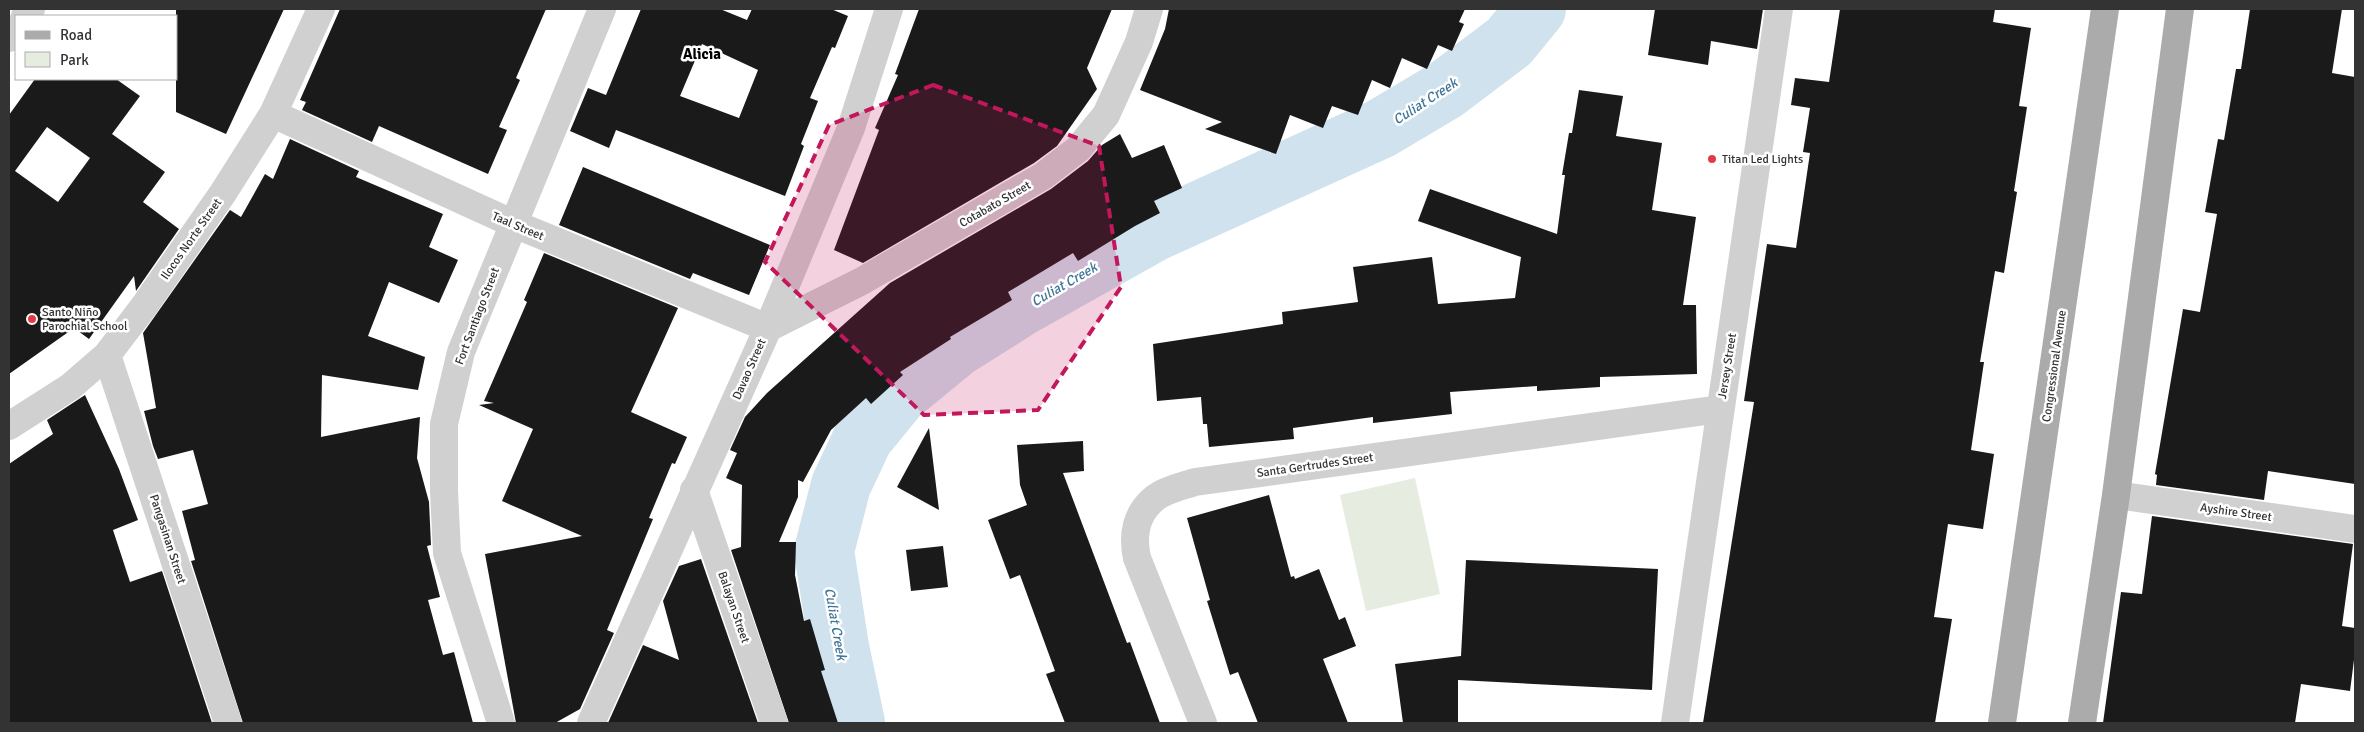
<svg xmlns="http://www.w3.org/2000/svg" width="2364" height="732" font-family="Signika,sans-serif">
	<rect width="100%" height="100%" fill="#fff"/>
	<path fill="#e6ecdf" d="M 1415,478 L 1440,594 L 1366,611 L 1340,495 Z"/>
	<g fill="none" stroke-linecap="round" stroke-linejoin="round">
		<path stroke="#cfe2ee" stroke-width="60" d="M 855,723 L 839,647 L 824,551 L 841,485 L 863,438 L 899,394 L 955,348 L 1023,305 L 1153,232 L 1380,129 L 1444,91 L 1509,42 L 1536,9"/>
	</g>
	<path fill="#1a1a1a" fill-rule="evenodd" d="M 176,9 L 284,9 L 226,134 L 176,112 Z
		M 340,9 L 546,9 L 516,78 L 520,80 L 499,127 L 507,130 L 488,174 L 379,126 L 372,142 L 302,110 L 306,102 L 300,100 Z
		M 641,9 L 720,9 L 747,20 L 752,9 L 831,9 L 848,16 L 835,48 L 832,47 L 810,98 L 818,101 L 801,144 L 804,146 L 785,196 L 616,130 L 609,148 L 570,131 L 588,88 L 606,95 ZM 702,44 L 758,70 L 739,118 L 680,96 Z
		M 919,9 L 1112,9 L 1087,68 L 1097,89 L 1057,146 L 1034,163 L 863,263 L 834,250 L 879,130 L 875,128 L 898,75 L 895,74 Z
		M 1169,9 L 1465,9 L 1459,22 L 1464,24 L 1452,51 L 1438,45 L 1427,69 L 1402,58 L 1390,88 L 1372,80 L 1358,115 L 1332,106 L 1323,128 L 1290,115 L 1276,154 L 1205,129 L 1222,122 L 1140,90 L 1165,29 Z
		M 1655,9 L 1763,9 L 1757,49 L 1711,41 L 1708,65 L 1648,55 Z
		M 1840,9 L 1995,9 L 1993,22 L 2031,28 L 2019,106 L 2027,107 L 2014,191 L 2017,192 L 2004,273 L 1995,271 L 1980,362 L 1984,362 L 1971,450 L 1994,454 L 1983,529 L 1948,524 L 1934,617 L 1952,619 L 1935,723 L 1703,723 L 1754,402 L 1744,401 L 1767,244 L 1796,248 L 1810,153 L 1803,152 L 1810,108 L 1791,105 L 1795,78 L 1829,82 Z
		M 2250,9 L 2342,9 L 2332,73 L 2355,77 L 2355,484 L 2268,471 L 2264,500 L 2156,485 L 2157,475 L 2155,474 L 2183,309 L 2200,312 L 2217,214 L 2205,212 L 2218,139 L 2224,140 L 2236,69 L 2241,69 Z
		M 35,79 L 116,79 L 140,96 L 112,134 L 165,172 L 143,202 L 179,229 L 136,291 L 134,276 L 89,339 L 74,328 L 9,374 L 9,115 ZM 47,127 L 90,158 L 58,202 L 15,171 Z
		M 1579,90 L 1623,96 L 1616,136 L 1662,143 L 1652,210 L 1696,217 L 1683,305 L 1696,305 L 1697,374 L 1600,377 L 1600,387 L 1537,391 L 1537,386 L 1450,392 L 1452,414 L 1373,423 L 1373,417 L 1293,428 L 1294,439 L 1209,447 L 1207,424 L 1203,424 L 1201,397 L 1157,401 L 1153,344 L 1283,324 L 1282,312 L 1358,302 L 1353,267 L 1432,257 L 1438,304 L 1515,298 L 1521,257 L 1418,221 L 1430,189 L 1557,234 L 1565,175 L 1562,175 L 1569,133 L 1572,133 Z
		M 1120,134 L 1132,158 L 1164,145 L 1182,188 L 1154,201 L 1160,213 L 1135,226 L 1078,261 L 1073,253 L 1008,292 L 1012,300 L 950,337 L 951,339 L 900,372 L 903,375 L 871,404 L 866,398 L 831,430 L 803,482 L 798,480 L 798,497 L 779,542 L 796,542 L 795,575 L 804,621 L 810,619 L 825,670 L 821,671 L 838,723 L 789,723 L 731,550 L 741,547 L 742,485 L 726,478 L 737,453 L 730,450 L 745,417 L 767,393 L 890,283 L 1051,189 L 1088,161 L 1102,145 Z
		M 290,139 L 359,171 L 356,177 L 443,214 L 429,247 L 458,260 L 439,303 L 389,282 L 368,336 L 425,357 L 418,390 L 322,375 L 321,437 L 420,417 L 417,458 L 429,502 L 431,545 L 427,546 L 440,597 L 428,600 L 443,655 L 454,652 L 473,723 L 243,723 L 191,561 L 195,560 L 182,511 L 208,504 L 193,450 L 158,459 L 153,446 L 144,411 L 156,408 L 143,333 L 230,210 L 241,217 L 265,174 L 273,179 Z
		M 583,167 L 770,245 L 749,295 L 693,273 L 690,279 L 559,225 Z
		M 544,253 L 678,308 L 631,412 L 687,437 L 675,464 L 672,463 L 649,518 L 653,519 L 607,630 L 614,633 L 580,709 L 555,723 L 516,723 L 485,554 L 582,536 L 502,501 L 533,429 L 479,405 L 494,403 L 484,401 L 527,302 L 524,300 Z
		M 85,395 L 119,469 L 138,520 L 113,530 L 130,582 L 162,571 L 212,723 L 9,723 L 9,464 L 53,434 L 47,420 Z
		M 929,428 L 939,510 L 897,487 Z
		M 1083,441 L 1084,471 L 1063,473 L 1127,643 L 1130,642 L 1160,723 L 1065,723 L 1046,674 L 1055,671 L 1020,575 L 1010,579 L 988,520 L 1027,505 L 1020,485 L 1017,445 Z
		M 1269,495 L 1291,577 L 1294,576 L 1295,579 L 1319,569 L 1339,620 L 1345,617 L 1356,646 L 1323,659 L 1348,723 L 1258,723 L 1238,672 L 1230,675 L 1207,601 L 1210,600 L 1187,518 Z
		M 2152,516 L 2353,544 L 2342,626 L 2355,628 L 2355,652 L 2350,691 L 2301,684 L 2295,723 L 2103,723 L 2121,592 L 2142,594 Z
		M 943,546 L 948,587 L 911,591 L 906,550 Z
		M 701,559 L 758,723 L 608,723 L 643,645 L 679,660 L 663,601 L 679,566 Z
		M 1466,560 L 1658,569 L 1652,690 L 1458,680 L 1458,723 L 1403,723 L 1395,664 L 1461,656 Z"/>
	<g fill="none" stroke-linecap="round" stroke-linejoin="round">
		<path stroke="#d0d0d0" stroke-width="28" d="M 25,16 L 31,9
			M 9,38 L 16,28
			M 273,114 L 514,224 L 768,328
			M 768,328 L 862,281 L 1043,176 L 1078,149 L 1106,115 L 1139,42 L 1149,9
			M 107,355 L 228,723
			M 9,426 L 70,387 L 107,355 L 145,305 L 223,193 L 273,114 L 321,9
			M 694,490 L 774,723
			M 2116,495 L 2355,529
			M 501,723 L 447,553 L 444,491 L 444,424 L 461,352 L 602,9
			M 591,723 L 768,328 L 851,128 L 889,9
			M 1203,723 L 1137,558 C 1132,535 1136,513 1155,498 C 1165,490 1183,486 1195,482 L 1720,409
			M 1675,723 L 1779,9"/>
		<path stroke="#ababab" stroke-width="28" d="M 2002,723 L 2105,9
			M 2082,723 L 2116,495 L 2180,9"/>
	</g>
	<path fill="#c2185b" fill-opacity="0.2" stroke="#c2185b" stroke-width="4" stroke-dasharray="10 6" stroke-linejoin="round" d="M 933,85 L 1099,146 L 1121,287 L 1038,410 L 924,415 L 765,262 L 829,125 Z"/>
	<g fill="#e63946" stroke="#fff" stroke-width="2">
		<circle cx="1712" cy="159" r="5"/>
		<circle cx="32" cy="319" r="5"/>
	</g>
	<g text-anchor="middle" stroke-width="5" stroke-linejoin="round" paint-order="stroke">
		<g font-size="12" fill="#333" stroke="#fff" text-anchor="start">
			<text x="1722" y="163">Titan Led Lights</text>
			<text x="42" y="316">Santo Niño<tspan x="42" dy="14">Parochial School</tspan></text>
		</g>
		<g font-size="12" fill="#333" stroke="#fff">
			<text transform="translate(995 204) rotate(-30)" y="4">Cotabato Street</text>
			<text transform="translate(518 226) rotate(23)" y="4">Taal Street</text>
			<text transform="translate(191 239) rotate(-55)" y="4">Ilocos Norte Street</text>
			<text transform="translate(477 316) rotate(-69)" y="4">Fort Santiago Street</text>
			<text transform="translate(1727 366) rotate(-81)" y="4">Jersey Street</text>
			<text transform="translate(2054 366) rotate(-82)" y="4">Congressional Avenue</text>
			<text transform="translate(749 369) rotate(-66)" y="4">Davao Street</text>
			<text transform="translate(1315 465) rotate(-8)" y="4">Santa Gertrudes Street</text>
			<text transform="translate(2236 512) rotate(8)" y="4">Ayshire Street</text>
			<text transform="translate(168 539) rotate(72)" y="4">Pangasinan Street</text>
			<text transform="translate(734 607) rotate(71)" y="4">Balayan Street</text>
		</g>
		<g font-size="14" font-style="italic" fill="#3f7597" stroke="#fff">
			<text transform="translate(1425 101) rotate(-33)" y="5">Culiat Creek</text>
			<text transform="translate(1064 284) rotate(-30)" y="5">Culiat Creek</text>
			<text transform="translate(836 624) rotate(80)" y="5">Culiat Creek</text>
		</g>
		<g font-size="15" font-weight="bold" fill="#000" stroke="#fff">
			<text x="702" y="59">Alicia</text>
		</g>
	</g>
	<rect width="2364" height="732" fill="none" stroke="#333333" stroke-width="20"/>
	<rect x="15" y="15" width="162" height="65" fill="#ffffff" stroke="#adadad"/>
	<rect x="25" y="31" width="25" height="8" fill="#ababab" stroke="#adadad"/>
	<text x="60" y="40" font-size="15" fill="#333333">Road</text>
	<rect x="25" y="52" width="25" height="15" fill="#e6ecdf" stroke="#adadad"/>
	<text x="60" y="65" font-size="15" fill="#333333">Park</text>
</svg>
